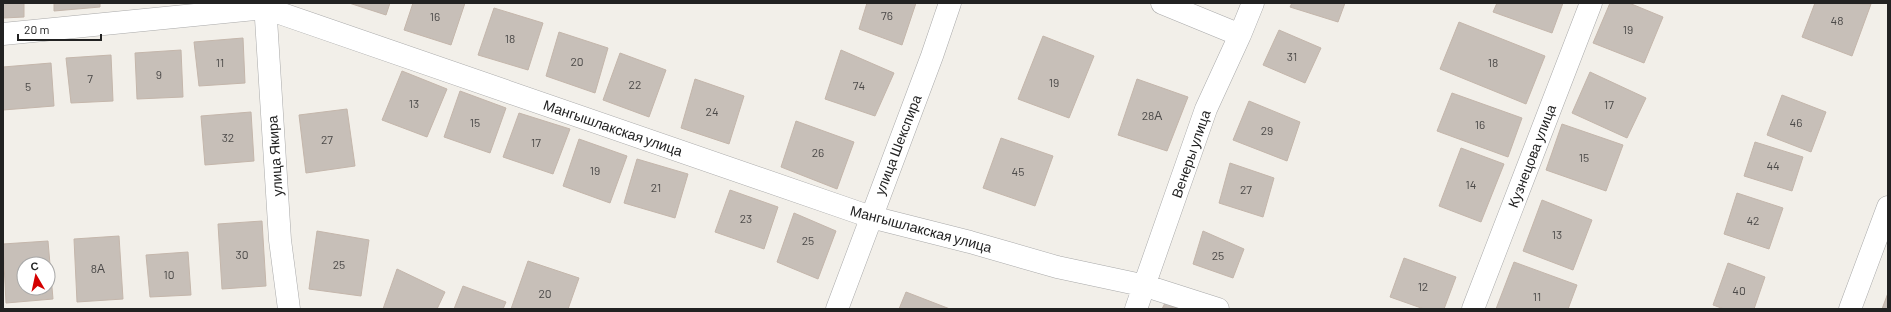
<svg xmlns="http://www.w3.org/2000/svg" width="1891" height="312" font-family="Barlow,sans-serif">
	<rect width="100%" height="100%" fill="#f2efe9"/>
	<path fill="#c7bfb8" stroke="#c4b6ab" fill-rule="evenodd" d="M 3,3 L 24,3 L 24,17 L 3,18 Z
		M 54,3 L 100,3 L 100,7 L 54,11 Z
		M 349,3 L 390,3 L 386,15 Z
		M 413,3 L 465,3 L 451,45 L 404,30 Z
		M 867,3 L 916,3 L 902,45 L 859,29 Z
		M 1292,3 L 1345,3 L 1338,22 L 1290,7 Z
		M 1497,3 L 1563,3 L 1552,33 L 1493,12 Z
		M 1610,3 L 1629,3 L 1663,17 L 1644,63 L 1593,43 Z
		M 1815,3 L 1871,4 L 1852,56 L 1802,37 Z
		M 494,8 L 543,23 L 528,70 L 478,55 Z
		M 1459,22 L 1545,56 L 1526,104 L 1440,69 Z
		M 1279,30 L 1321,48 L 1305,83 L 1263,65 Z
		M 559,32 L 608,48 L 595,93 L 546,76 Z
		M 1043,36 L 1094,56 L 1069,118 L 1018,99 Z
		M 243,38 L 245,83 L 199,86 L 194,42 Z
		M 181,50 L 183,97 L 137,99 L 135,53 Z
		M 841,50 L 894,73 L 875,116 L 825,99 Z
		M 620,53 L 666,70 L 649,117 L 603,100 Z
		M 111,55 L 113,101 L 71,103 L 66,58 Z
		M 51,63 L 54,106 L 3,110 L 3,67 Z
		M 402,71 L 447,89 L 427,137 L 382,120 Z
		M 1590,72 L 1646,98 L 1627,138 L 1572,113 Z
		M 695,79 L 744,96 L 729,144 L 681,128 Z
		M 1137,79 L 1188,97 L 1167,151 L 1118,135 Z
		M 460,91 L 506,108 L 490,153 L 444,137 Z
		M 1452,93 L 1522,118 L 1508,157 L 1437,131 Z
		M 1782,95 L 1826,112 L 1811,152 L 1767,135 Z
		M 1249,101 L 1300,122 L 1287,161 L 1233,140 Z
		M 347,109 L 355,166 L 306,173 L 299,115 Z
		M 251,112 L 254,161 L 205,165 L 201,116 Z
		M 519,113 L 570,129 L 553,174 L 503,157 Z
		M 796,121 L 854,142 L 837,189 L 781,167 Z
		M 1562,124 L 1623,145 L 1606,191 L 1546,170 Z
		M 1001,138 L 1053,156 L 1035,206 L 983,188 Z
		M 579,139 L 627,156 L 610,203 L 563,186 Z
		M 1755,142 L 1803,157 L 1792,191 L 1744,176 Z
		M 1461,148 L 1504,164 L 1481,222 L 1439,206 Z
		M 637,159 L 688,174 L 675,218 L 624,203 Z
		M 1230,163 L 1274,178 L 1263,217 L 1219,203 Z
		M 730,190 L 778,207 L 764,249 L 715,232 Z
		M 1737,193 L 1783,208 L 1769,249 L 1724,234 Z
		M 1542,200 L 1592,220 L 1573,270 L 1523,251 Z
		M 794,213 L 836,231 L 818,279 L 777,262 Z
		M 262,221 L 266,286 L 222,289 L 218,224 Z
		M 317,231 L 369,240 L 361,296 L 309,289 Z
		M 1203,231 L 1244,249 L 1233,278 L 1193,264 Z
		M 119,236 L 123,299 L 77,302 L 74,239 Z
		M 48,241 L 53,299 L 6,303 L 3,244 ZM 24,264 L 48,264 L 48,288 L 24,288 Z
		M 188,252 L 191,295 L 150,297 L 146,255 Z
		M 1404,258 L 1456,277 L 1444,309 L 1424,309 L 1390,297 Z
		M 528,261 L 579,278 L 568,309 L 511,309 Z
		M 1514,262 L 1577,285 L 1568,309 L 1496,309 Z
		M 1728,263 L 1765,277 L 1754,309 L 1724,309 L 1713,305 Z
		M 397,269 L 445,292 L 437,309 L 383,309 Z
		M 463,286 L 506,302 L 503,309 L 454,309 Z
		M 906,292 L 950,309 L 899,309 Z
		M 1888,293 L 1888,309 L 1882,309 Z
		M 1165,303 L 1180,309 L 1162,309 Z"/>
	<g fill="none" stroke-linecap="round" stroke-linejoin="round">
		<defs>
			<path id="minor" d="M 265,3 L 280,240 L 289,309
				M 1162,3 L 1240,35
				M 3,34 L 265,8 L 871,217 L 970,242 L 1057,267 L 1146,286 L 1218,309
				M 837,309 L 932,56 L 950,3
				M 1136,309 L 1206,109 L 1240,35 L 1253,3
				M 1473,309 L 1591,3
				M 1850,309 L 1888,207"/>
		</defs>
		<use href="#minor" stroke="#a9a9a9" stroke-width="23"/>
		<use href="#minor" stroke="#fff" stroke-width="22"/>
	</g>
	<g text-anchor="middle" stroke-width="3" stroke-linejoin="round" paint-order="stroke">
		<g font-size="12" fill="#4b4948">
			<text x="887" y="20">76</text>
			<text x="435" y="21">16</text>
			<text x="1837" y="25">48</text>
			<text x="1628" y="34">19</text>
			<text x="510" y="43">18</text>
			<text x="1292" y="61">31</text>
			<text x="577" y="66">20</text>
			<text x="220" y="67">11</text>
			<text x="1493" y="67">18</text>
			<text x="159" y="79">9</text>
			<text x="90" y="83">7</text>
			<text x="1054" y="87">19</text>
			<text x="635" y="89">22</text>
			<text x="859" y="90">74</text>
			<text x="28" y="91">5</text>
			<text x="414" y="108">13</text>
			<text x="1609" y="109">17</text>
			<text x="712" y="116">24</text>
			<text x="1152" y="120">28А</text>
			<text x="475" y="127">15</text>
			<text x="1796" y="127">46</text>
			<text x="1480" y="129">16</text>
			<text x="1267" y="135">29</text>
			<text x="228" y="142">32</text>
			<text x="327" y="144">27</text>
			<text x="536" y="147">17</text>
			<text x="818" y="157">26</text>
			<text x="1584" y="162">15</text>
			<text x="1773" y="170">44</text>
			<text x="595" y="175">19</text>
			<text x="1018" y="176">45</text>
			<text x="1471" y="189">14</text>
			<text x="656" y="192">21</text>
			<text x="1246" y="194">27</text>
			<text x="746" y="223">23</text>
			<text x="1753" y="225">42</text>
			<text x="1557" y="239">13</text>
			<text x="808" y="245">25</text>
			<text x="242" y="259">30</text>
			<text x="1218" y="260">25</text>
			<text x="339" y="269">25</text>
			<text x="98" y="273">8А</text>
			<text x="169" y="279">10</text>
			<text x="1423" y="291">12</text>
			<text x="1739" y="295">40</text>
			<text x="545" y="298">20</text>
			<text x="1537" y="301">11</text>
		</g>
		<g font-size="14" fill="#222" stroke="#fff">
			<text transform="translate(613 128) rotate(19)" y="5">Мангышлакская улица</text>
			<text transform="translate(898 145) rotate(-69)" y="5">улица Шекспира</text>
			<text transform="translate(1191 154) rotate(-71)" y="5">Венеры улица</text>
			<text transform="translate(275 156) rotate(-94)" y="5">улица Якира</text>
			<text transform="translate(1532 156) rotate(-69)" y="5">Кузнецова улица</text>
			<text transform="translate(921 229) rotate(15)" y="5">Мангышлакская улица</text>
		</g>
	</g>
	<rect width="1891" height="312" fill="none" stroke="#222222" stroke-width="8"/>
	<g transform="translate(36 276) rotate(351)"><circle r="19" fill="#ffffff" stroke="#a7a7a7"/>
	<path d="M0-3L7 15L0 10L-7 15Z" fill="#d40000"/>
	<text y="-6" font-size="11" font-weight="bold" text-anchor="middle" fill="#222222">С</text>
	</g>
	<path d="M18 34v6h83v-6" fill="none" stroke="#222222" stroke-width="2"/>
	<text x="24" y="34" font-size="12" fill="#222222" stroke="#ffffff" stroke-width="3" paint-order="stroke">20 m</text>
</svg>
